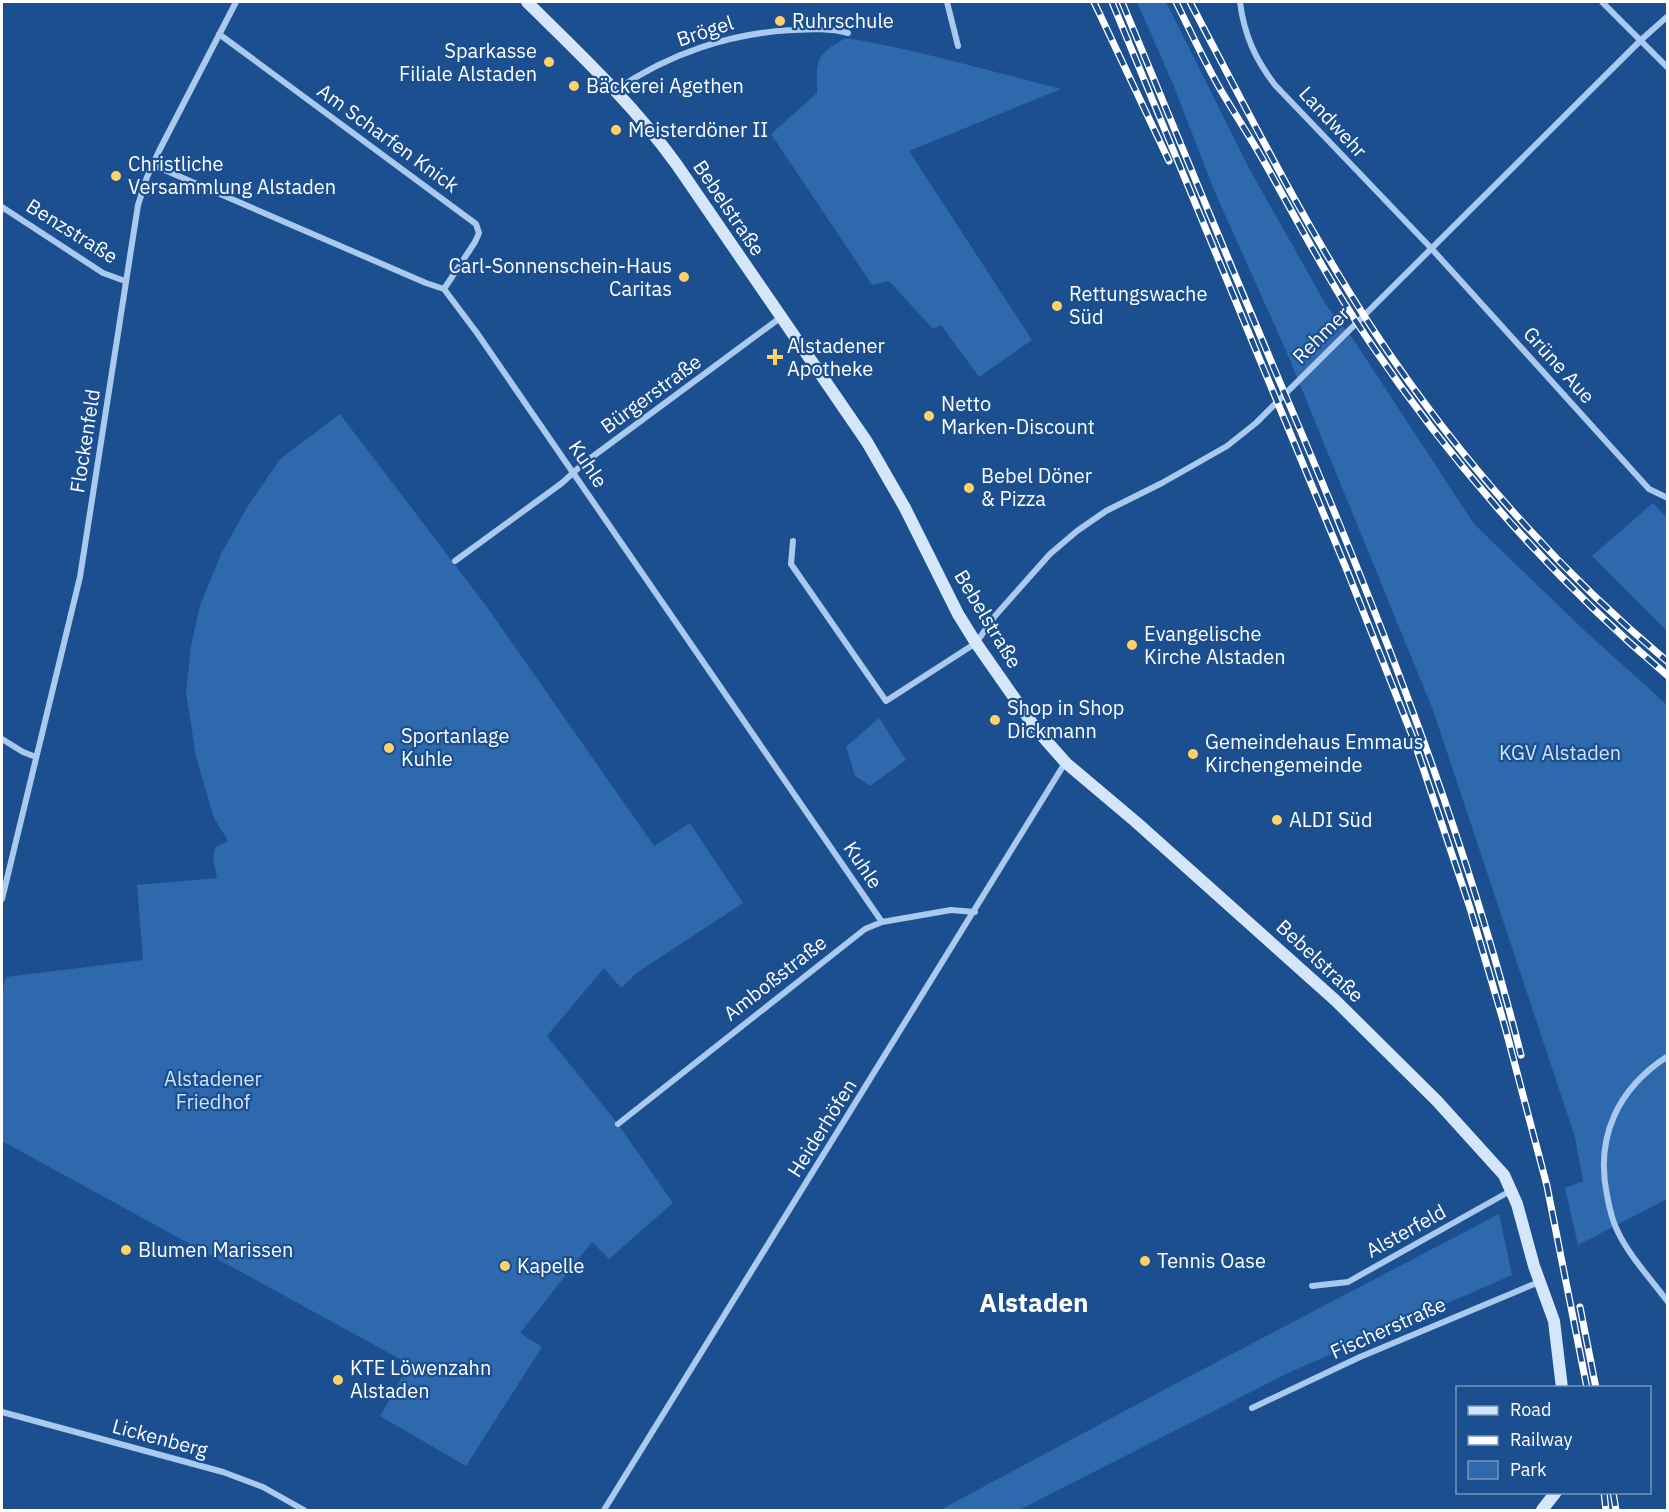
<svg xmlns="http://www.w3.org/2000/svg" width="1669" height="1512" font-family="'IBM Plex Sans',sans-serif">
	<rect width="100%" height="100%" fill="#1b4f8f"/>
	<path fill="#2e69ad" d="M 1137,2 L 1166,2 L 1249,168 L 1326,305 L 1353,339 L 1474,524 L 1585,631 L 1667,705 L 1667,1199 L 1578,1245 L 1565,1188 L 1583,1181 L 1575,1137 L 1433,710 L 1287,353 L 1214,190 L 1173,84 Z
		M 846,38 C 919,50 990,71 1061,89 L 909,151 L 1032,340 L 979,377 L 941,325 L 933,329 L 889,281 L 872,285 L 771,134 L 817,93 C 816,61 815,54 846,38 Z
		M 340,414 L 487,607 L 654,846 L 690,823 L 743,903 L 638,972 L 621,988 L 604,968 L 547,1036 L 618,1124 L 673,1203 L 609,1259 L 592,1242 L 520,1333 L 542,1347 L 466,1466 L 380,1416 L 409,1364 L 2,1141 L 2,991 L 6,977 L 143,960 L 137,885 L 217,878 L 213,859 L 215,847 L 228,841 L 214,818 L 196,757 L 186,692 L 191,646 L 200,605 L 222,552 L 248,506 L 280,459 Z
		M 1653,503 L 1667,518 L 1667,631 L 1592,556 Z
		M 879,718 L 906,760 L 870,786 L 855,776 L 846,747 Z
		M 1499,1214 L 1512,1275 L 1286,1374 L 1019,1510 L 940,1510 L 1190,1376 Z"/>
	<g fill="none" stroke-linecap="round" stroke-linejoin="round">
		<path stroke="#a9c9ee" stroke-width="6" d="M 947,2 L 958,46
			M 1240,2 C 1244,34 1255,59 1275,85 L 1431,248 L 1649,489 L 1668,498
			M 1602,2 L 1668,68
			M 219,34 L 476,224 L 479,233 L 475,242 L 444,289
			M 616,90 C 668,54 730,33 793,30 C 812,29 830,28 848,33
			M 153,165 L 426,283 L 444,289 L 477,333 L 882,922
			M 2,207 L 103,273 L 125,281
			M 793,541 L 791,564 L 886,701 L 976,643 L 995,616 L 1050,554 L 1077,531 L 1106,511 L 1162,483 L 1206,458 L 1227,446 L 1256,423 L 1641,40 L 1668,16
			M 455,561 L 562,483 L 584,463 L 780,318
			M 2,739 L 23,752 L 36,757
			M 2,899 L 80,577 L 138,205 L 147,177 L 159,151 L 236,2
			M 1668,1056 C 1618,1088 1595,1137 1607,1195 C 1609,1206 1612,1220 1617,1230 C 1629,1256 1651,1279 1668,1302
			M 618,1124 L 865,929 L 882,922 L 951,910 L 975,912
			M 1312,1286 L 1348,1282 L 1512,1190
			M 1252,1408 L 1360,1357 L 1539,1282
			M 2,1412 L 223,1472 L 263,1487 L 304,1510
			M 604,1510 L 1065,763"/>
		<path stroke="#d6e6fa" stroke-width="12" d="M 527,2 C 580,54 634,105 677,165 L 867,442 L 905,508 L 958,614 L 976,643 L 1036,729 L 1066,763 L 1136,822 L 1335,1000 L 1437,1101 L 1504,1175 L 1517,1204 L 1534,1266 L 1554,1321 L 1562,1388
			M 1542,1510 L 1556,1492"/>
		<defs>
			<path id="rail" d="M 1094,2 L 1169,161
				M 1112,2 L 1348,573 L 1413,738 L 1470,908 L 1505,1027 L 1547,1186 L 1587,1388
				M 1122,2 C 1173,125 1224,250 1276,373 C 1371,595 1462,821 1521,1055
				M 1176,2 C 1190,30 1203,59 1219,87 C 1234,113 1251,138 1266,165 C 1299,224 1331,285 1369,341 C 1453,465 1553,579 1668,676
				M 1190,2 C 1249,114 1306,228 1376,334 C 1457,456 1556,568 1668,662
				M 1580,1307 L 1596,1388
				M 1604,1492 L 1606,1510
				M 1613,1492 L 1616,1510"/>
		</defs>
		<use href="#rail" stroke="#fff" stroke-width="7"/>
		<use href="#rail" stroke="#1b4f8f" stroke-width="4.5" stroke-dasharray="14" stroke-linecap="butt"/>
	</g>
	<g fill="#ffd166" stroke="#1b4f8f" stroke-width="2">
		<circle cx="780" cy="21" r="6"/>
		<circle cx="549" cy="62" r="6"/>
		<circle cx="574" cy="86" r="6"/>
		<circle cx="616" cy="130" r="6"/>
		<circle cx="116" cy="176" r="6"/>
		<circle cx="684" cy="277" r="6"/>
		<circle cx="1057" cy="306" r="6"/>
		<path d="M772 348h6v6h6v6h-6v6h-6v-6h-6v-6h6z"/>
		<circle cx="929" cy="416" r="6"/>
		<circle cx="969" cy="488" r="6"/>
		<circle cx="1132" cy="645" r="6"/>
		<circle cx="995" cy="720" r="6"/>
		<circle cx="389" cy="748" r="6"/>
		<circle cx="1193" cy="754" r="6"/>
		<circle cx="1277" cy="820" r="6"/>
		<circle cx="126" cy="1250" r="6"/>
		<circle cx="1145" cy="1261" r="6"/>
		<circle cx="505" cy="1266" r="6"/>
		<circle cx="338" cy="1380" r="6"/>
	</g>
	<g text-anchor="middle" stroke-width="4.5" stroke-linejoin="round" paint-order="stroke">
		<g font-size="20" fill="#fff" stroke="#1b4f8f" text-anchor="start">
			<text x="792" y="28">Ruhrschule</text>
			<text x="537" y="58" text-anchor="end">Sparkasse<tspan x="537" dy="23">Filiale Alstaden</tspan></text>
			<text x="586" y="93">Bäckerei Agethen</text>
			<text x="628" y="137">Meisterdöner II</text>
			<text x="128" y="171">Christliche<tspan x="128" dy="23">Versammlung Alstaden</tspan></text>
			<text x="672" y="273" text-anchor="end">Carl-Sonnenschein-Haus<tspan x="672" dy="23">Caritas</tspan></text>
			<text x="1069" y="301">Rettungswache<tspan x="1069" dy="23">Süd</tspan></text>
			<text x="787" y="353">Alstadener<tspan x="787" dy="23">Apotheke</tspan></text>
			<text x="941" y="411">Netto<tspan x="941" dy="23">Marken-Discount</tspan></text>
			<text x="981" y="483">Bebel Döner<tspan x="981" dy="23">&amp; Pizza</tspan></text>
			<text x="1144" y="641">Evangelische<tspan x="1144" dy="23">Kirche Alstaden</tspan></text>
			<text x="1007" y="715">Shop in Shop<tspan x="1007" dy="23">Dickmann</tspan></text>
			<text x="401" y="743">Sportanlage<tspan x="401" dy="23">Kuhle</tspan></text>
			<text x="1205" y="749">Gemeindehaus Emmaus<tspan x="1205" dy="23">Kirchengemeinde</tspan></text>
			<text x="1289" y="827">ALDI Süd</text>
			<text x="138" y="1257">Blumen Marissen</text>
			<text x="1157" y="1268">Tennis Oase</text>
			<text x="517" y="1273">Kapelle</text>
			<text x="350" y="1375">KTE Löwenzahn<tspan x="350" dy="23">Alstaden</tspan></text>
		</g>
		<g font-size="20" fill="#fff" stroke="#1b4f8f">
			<text transform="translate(705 31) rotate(-18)" y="7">Brögel</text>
			<text transform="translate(1333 122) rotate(47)" y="7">Landwehr</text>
			<text transform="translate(388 138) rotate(36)" y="7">Am Scharfen Knick</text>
			<text transform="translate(729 208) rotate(56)" y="7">Bebelstraße</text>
			<text transform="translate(72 231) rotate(32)" y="7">Benzstraße</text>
			<text transform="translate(1321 335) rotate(-45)" y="7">Rehmer</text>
			<text transform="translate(1559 365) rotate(48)" y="7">Grüne Aue</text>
			<text transform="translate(651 394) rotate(-36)" y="7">Bürgerstraße</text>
			<text transform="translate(85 441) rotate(-81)" y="7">Flockenfeld</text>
			<text transform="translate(588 464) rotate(56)" y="7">Kuhle</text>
			<text transform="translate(988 619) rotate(59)" y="7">Bebelstraße</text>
			<text transform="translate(863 865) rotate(56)" y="7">Kuhle</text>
			<text transform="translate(1320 961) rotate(43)" y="7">Bebelstraße</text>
			<text transform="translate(775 978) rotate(-38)" y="7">Amboßstraße</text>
			<text transform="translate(822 1128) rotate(-58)" y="7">Heiderhöfen</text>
			<text transform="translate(1406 1231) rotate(-29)" y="7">Alsterfeld</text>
			<text transform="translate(1388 1328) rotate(-24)" y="7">Fischerstraße</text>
			<text transform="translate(160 1438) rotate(15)" y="7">Lickenberg</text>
		</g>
		<g font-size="20" fill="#cfe3fa" stroke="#1b4f8f">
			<text x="1560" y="760">KGV Alstaden</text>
			<text x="213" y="1086">Alstadener<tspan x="213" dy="23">Friedhof</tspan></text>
		</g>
		<g font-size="26" font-weight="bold" fill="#fff" stroke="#1b4f8f">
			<text x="1034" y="1312">Alstaden</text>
		</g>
	</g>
	<rect width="1669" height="1512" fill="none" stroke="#ffffff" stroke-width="6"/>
	<rect x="1456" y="1386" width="195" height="108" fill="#1b4f8f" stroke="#7695bc" stroke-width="1.5"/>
	<rect x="1468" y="1406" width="30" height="9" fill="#d6e6fa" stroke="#7695bc" stroke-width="1.5"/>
	<text x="1510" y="1416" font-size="18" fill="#ffffff">Road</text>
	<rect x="1468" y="1436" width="30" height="9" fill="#ffffff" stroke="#7695bc" stroke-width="1.5"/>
	<text x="1510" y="1446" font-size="18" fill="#ffffff">Railway</text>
	<rect x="1468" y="1461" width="30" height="18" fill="#2e69ad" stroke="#7695bc" stroke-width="1.5"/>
	<text x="1510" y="1476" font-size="18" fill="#ffffff">Park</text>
</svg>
